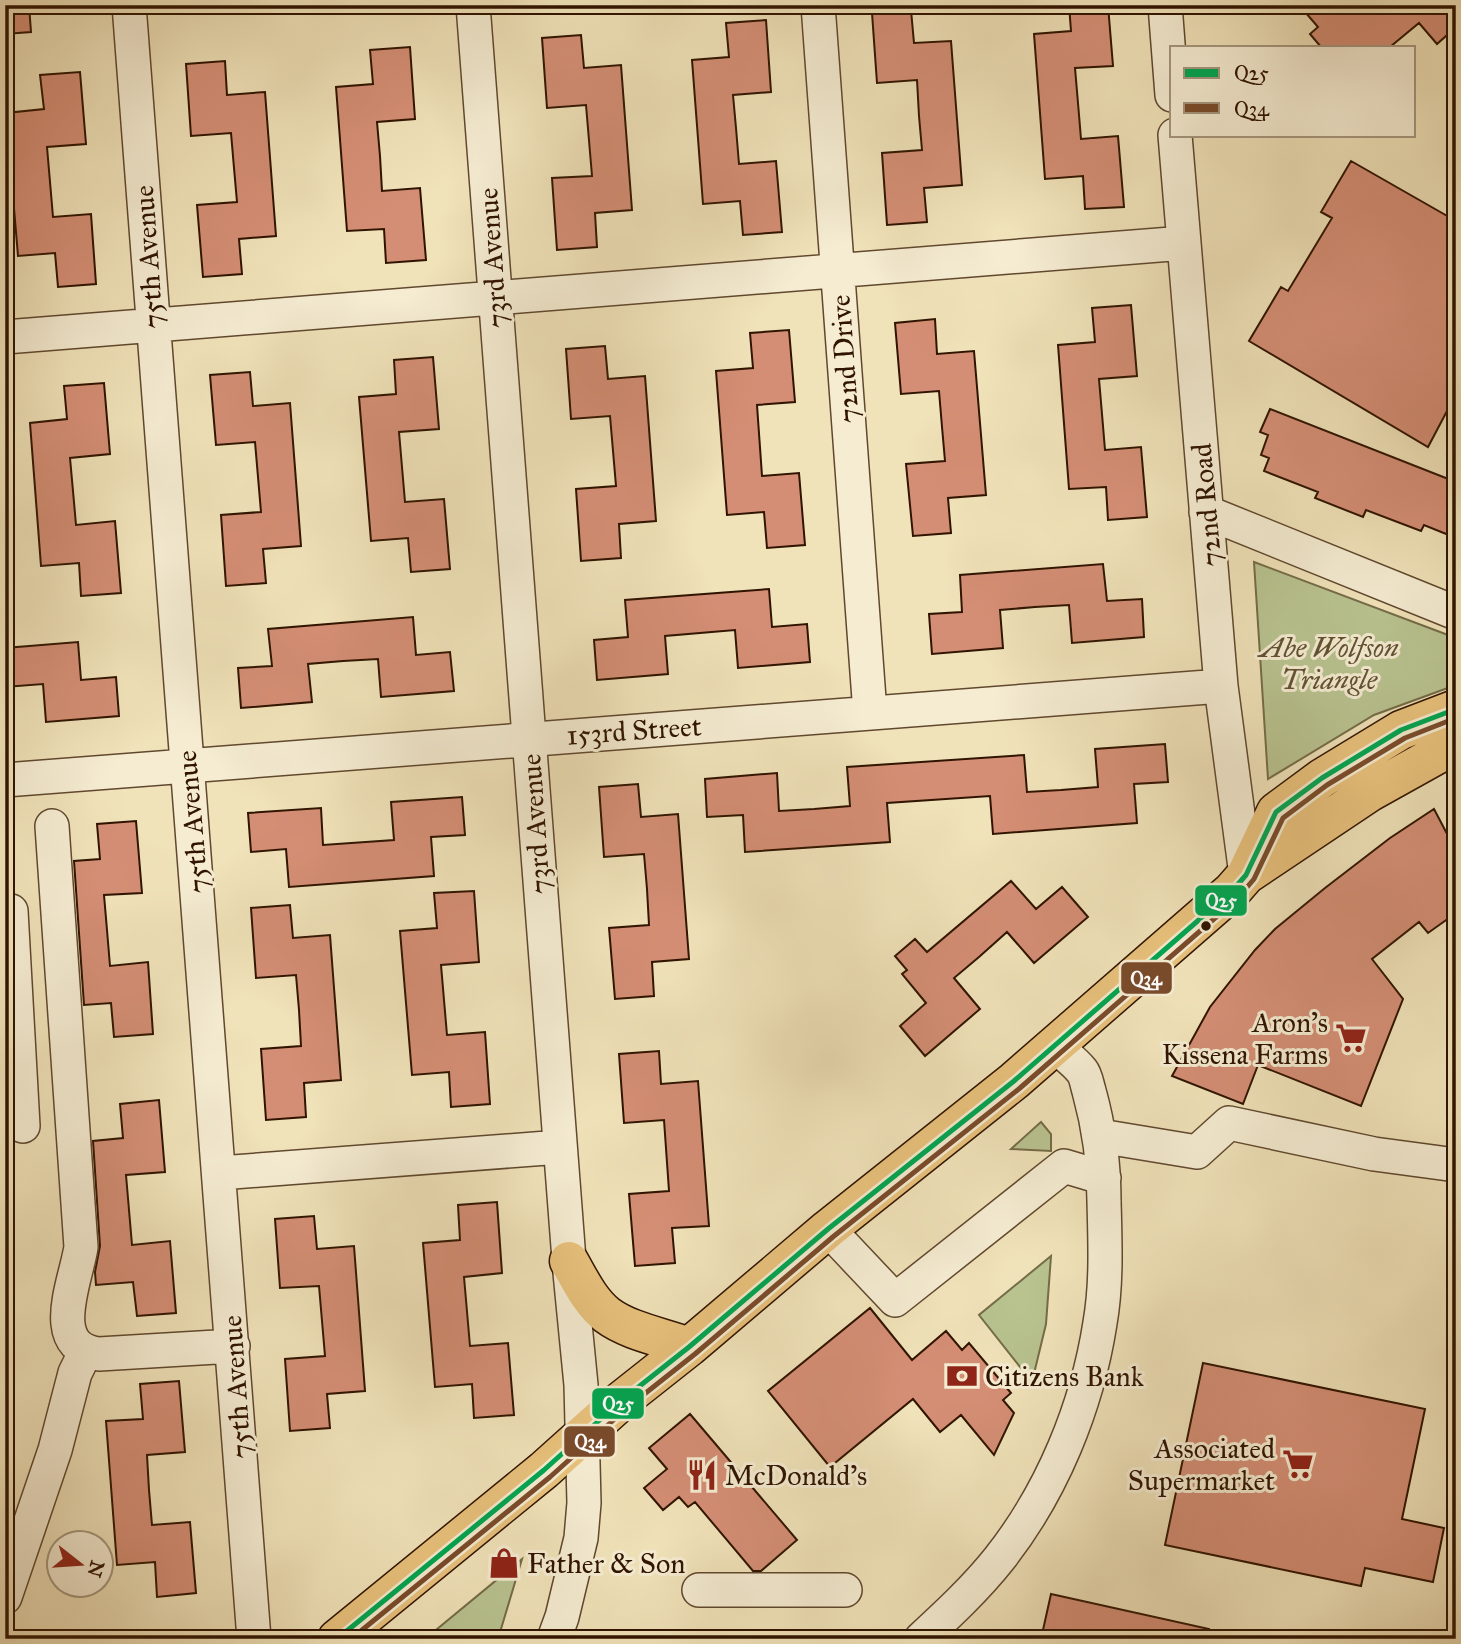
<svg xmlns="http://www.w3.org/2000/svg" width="1461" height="1644" font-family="'IM FELL Great Primer',serif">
	<rect width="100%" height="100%" fill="#f0e2b9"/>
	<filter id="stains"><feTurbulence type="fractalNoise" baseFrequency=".00286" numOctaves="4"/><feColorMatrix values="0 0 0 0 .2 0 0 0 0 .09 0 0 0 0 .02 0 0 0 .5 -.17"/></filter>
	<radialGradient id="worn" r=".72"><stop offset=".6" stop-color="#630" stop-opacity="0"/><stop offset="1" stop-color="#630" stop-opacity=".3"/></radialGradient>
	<path fill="#b8c390" stroke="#746c48" stroke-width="2" d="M 1254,562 L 1456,638 L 1456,685 L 1374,715 L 1268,779 Z
		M 1041,1122 L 1051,1134 L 1051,1151 L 1011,1149 Z
		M 1051,1256 L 1046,1324 L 1032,1382 L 979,1315 Z
		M 522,1559 L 498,1639 L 425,1639 Z"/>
	<path fill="#d48e75" stroke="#301400" stroke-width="2" d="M 5,5 L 29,5 L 31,32 L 5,34 Z
		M 1069,5 L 1108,5 L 1113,66 L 1075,68 L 1078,103 L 1081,139 L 1118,136 L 1124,207 L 1085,209 L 1083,176 L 1045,179 L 1034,34 L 1071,31 Z
		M 1299,5 L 1456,5 L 1456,27 L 1437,44 L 1419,23 L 1390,47 L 1321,47 L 1310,34 L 1318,27 Z
		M 911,10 L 914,43 L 951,41 L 962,185 L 924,188 L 927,222 L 887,225 L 882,153 L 922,150 L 919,116 L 917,80 L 877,83 L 872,13 Z
		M 766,20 L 771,92 L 733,95 L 736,128 L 739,164 L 776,161 L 782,232 L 743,235 L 740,201 L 703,204 L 692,60 L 729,57 L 726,23 Z
		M 581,35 L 584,68 L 621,65 L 632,210 L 595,213 L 597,247 L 557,250 L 552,178 L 592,176 L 586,105 L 547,108 L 542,38 Z
		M 410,47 L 415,119 L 377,122 L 380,156 L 382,191 L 420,188 L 426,260 L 386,263 L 384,229 L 347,231 L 336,87 L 373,84 L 370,50 Z
		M 225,61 L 227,95 L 265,92 L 276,236 L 239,239 L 242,274 L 203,277 L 197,205 L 237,202 L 234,168 L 231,133 L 191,136 L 186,64 Z
		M 80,72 L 86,144 L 47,147 L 53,217 L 91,214 L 96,284 L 58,287 L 55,253 L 18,256 L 6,113 L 44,109 L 40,75 Z
		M 1351,161 L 1456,221 L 1456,394 L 1428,447 L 1249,341 L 1281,287 L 1288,291 L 1332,218 L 1321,212 Z
		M 1131,305 L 1137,376 L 1099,379 L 1102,414 L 1105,450 L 1141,447 L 1147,517 L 1108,520 L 1106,487 L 1069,489 L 1058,345 L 1095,342 L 1092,308 Z
		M 935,319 L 937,354 L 974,351 L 986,495 L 948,498 L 951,533 L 913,536 L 906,464 L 945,461 L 942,427 L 939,391 L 901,394 L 895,323 Z
		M 789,330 L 795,402 L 757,405 L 762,476 L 799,473 L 805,545 L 767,548 L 764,512 L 727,515 L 716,371 L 753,368 L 750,333 Z
		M 605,346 L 608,379 L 645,376 L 656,521 L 619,524 L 621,558 L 581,561 L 576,489 L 616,486 L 610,416 L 571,419 L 566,349 Z
		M 433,357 L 439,429 L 399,432 L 405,502 L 444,499 L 450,569 L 411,572 L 408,538 L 371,541 L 359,397 L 396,394 L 394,360 Z
		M 250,372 L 253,406 L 290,403 L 301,546 L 263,549 L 266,583 L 226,586 L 221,515 L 261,512 L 255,442 L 216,445 L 210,375 Z
		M 104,383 L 110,454 L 70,458 L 73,491 L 76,525 L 115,521 L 121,593 L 81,596 L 79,563 L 41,566 L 30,423 L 67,419 L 64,386 Z
		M 1270,409 L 1456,482 L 1456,538 L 1424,525 L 1421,531 L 1366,510 L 1363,517 L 1315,498 L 1318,492 L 1264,471 L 1269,458 L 1261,455 L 1268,435 L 1260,432 Z
		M 1103,564 L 1107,601 L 1142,599 L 1144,637 L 1072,643 L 1069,605 L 1035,607 L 1000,610 L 1003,648 L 932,654 L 929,614 L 962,612 L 960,575 Z
		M 769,589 L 772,627 L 807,624 L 810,662 L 738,668 L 735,630 L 665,636 L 668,674 L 597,680 L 594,640 L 628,637 L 625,600 Z
		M 413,617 L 416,655 L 450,652 L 454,691 L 381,697 L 378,659 L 343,661 L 308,664 L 312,702 L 241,708 L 238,668 L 272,666 L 268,629 Z
		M 78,642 L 81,680 L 116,677 L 119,716 L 46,722 L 43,684 L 5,687 L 5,648 Z
		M 1165,744 L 1168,782 L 1134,784 L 1137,823 L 993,834 L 990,796 L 887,803 L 890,842 L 745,852 L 743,815 L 707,817 L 705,779 L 777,773 L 779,811 L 814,809 L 850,806 L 847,767 L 1024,755 L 1027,792 L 1061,790 L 1098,787 L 1095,749 Z
		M 638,784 L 641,817 L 678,814 L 689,959 L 652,962 L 654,996 L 615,999 L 609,928 L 649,925 L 647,889 L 644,854 L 604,857 L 599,787 Z
		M 462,797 L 465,835 L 431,837 L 434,876 L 289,887 L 286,849 L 251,852 L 248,813 L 321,808 L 323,845 L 394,840 L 391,802 Z
		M 1434,809 L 1456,851 L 1456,913 L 1428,933 L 1419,922 L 1372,959 L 1403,999 L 1361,1106 L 1258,1065 L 1243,1104 L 1172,1076 L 1210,1007 L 1255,950 L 1275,929 L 1325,888 L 1390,838 Z
		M 136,821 L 142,893 L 104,895 L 107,930 L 110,966 L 148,962 L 153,1034 L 114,1037 L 111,1003 L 84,1005 L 74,861 L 100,859 L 97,824 Z
		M 1011,881 L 1036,909 L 1062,887 L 1088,917 L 1034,963 L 1007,932 L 979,957 L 954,978 L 980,1009 L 925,1056 L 900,1026 L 926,1003 L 902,974 L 907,970 L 895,956 L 915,939 L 927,952 Z
		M 474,891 L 479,962 L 441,965 L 447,1035 L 485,1032 L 490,1104 L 451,1107 L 449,1072 L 412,1075 L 400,931 L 437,928 L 434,893 Z
		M 290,905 L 293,938 L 330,935 L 341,1080 L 304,1083 L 306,1117 L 266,1120 L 261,1049 L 301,1046 L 299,1010 L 296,975 L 256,978 L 251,908 Z
		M 659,1051 L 661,1084 L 698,1081 L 709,1226 L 672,1228 L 675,1263 L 635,1266 L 629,1194 L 669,1191 L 664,1120 L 624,1123 L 619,1054 Z
		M 159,1100 L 165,1172 L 126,1175 L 132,1245 L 170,1241 L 176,1313 L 137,1316 L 133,1282 L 96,1285 L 95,1272 L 100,1246 L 93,1141 L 123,1138 L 120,1104 Z
		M 497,1202 L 502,1273 L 464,1277 L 470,1346 L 508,1343 L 514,1415 L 474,1418 L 472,1384 L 435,1387 L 423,1243 L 460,1240 L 458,1205 Z
		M 314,1216 L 317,1249 L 354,1246 L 365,1391 L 327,1394 L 330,1428 L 290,1431 L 285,1359 L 325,1356 L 319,1286 L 280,1288 L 275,1219 Z
		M 870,1308 L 912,1360 L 946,1331 L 962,1350 L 969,1343 L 1011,1393 L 1003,1400 L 1014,1413 L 994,1455 L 961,1415 L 940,1432 L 913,1399 L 830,1467 L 768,1391 Z
		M 1203,1363 L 1425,1409 L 1402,1519 L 1444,1528 L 1433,1582 L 1365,1568 L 1361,1586 L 1165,1545 Z
		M 179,1381 L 185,1452 L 147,1455 L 149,1490 L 152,1525 L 190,1522 L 196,1593 L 157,1597 L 155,1562 L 117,1565 L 106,1421 L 143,1419 L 140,1384 Z
		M 690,1414 L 797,1540 L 761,1571 L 753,1571 L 695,1502 L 688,1507 L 679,1497 L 663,1510 L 644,1488 L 667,1469 L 649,1448 Z
		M 1051,1594 L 1209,1629 L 1208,1639 L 1041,1639 Z"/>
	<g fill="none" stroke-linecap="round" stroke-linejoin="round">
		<defs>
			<path id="minor" d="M 129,5 L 254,1639
				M 473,5 L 570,1273 L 581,1385 L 584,1503 L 581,1538 L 562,1617 L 554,1639
				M 818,5 L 870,713
				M 1165,5 L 1172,95
				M 1175,135 L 1221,686 L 1246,875
				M 5,337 L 1184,243
				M 1206,512 L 1456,613
				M 5,780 L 1221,686
				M 52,826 L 81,1247 C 76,1281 45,1347 99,1354 L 233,1346
				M 5,911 L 11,911 L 23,1126
				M 1100,1136 L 1197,1152 L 1229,1123 L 1374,1154 L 1456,1165
				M 220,1173 L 560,1147
				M 828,1229 L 895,1300 L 1064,1166 L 1104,1178
				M 699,1590 L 845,1590
				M 5,1597 L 55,1450 L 75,1373 L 85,1353
				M 921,1639 C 948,1614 976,1588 999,1559 C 1052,1492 1087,1407 1100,1323 C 1107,1283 1105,1241 1104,1201 C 1104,1163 1099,1127 1089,1091 C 1087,1085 1086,1076 1082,1071 C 1075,1062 1064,1054 1055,1046"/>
			<path id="major" d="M 1247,873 L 1276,812 L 1322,778 L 1401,730 L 1456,709
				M 569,1261 C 580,1280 590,1302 607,1315 C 630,1332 663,1337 689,1347
				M 337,1639 L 544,1470 L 622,1400 L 689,1347 L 828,1229 L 1014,1081 L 1232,891 L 1246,875 L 1370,792 L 1440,753 L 1456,748"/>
		</defs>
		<use href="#minor" stroke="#60482e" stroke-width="36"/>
		<use href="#major" stroke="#301400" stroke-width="41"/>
		<use href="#minor" stroke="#f5ecd2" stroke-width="33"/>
		<use href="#major" stroke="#e8c17c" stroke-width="38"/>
		<defs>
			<path id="bus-1" d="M 337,1639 L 544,1470 L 622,1400 L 689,1347 L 828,1229 L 1014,1081 L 1232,891 L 1246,875 L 1276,812 L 1322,778 L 1401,730 L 1456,709"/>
			<path id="bus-2" d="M 351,1639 L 550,1477 L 628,1407 L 695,1354 L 834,1236 L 1020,1088 L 1238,898 L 1254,879 L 1283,818 L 1327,785 L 1405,738 L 1456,718"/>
		</defs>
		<use href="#bus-1" stroke="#f5ecd2" stroke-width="10"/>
		<use href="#bus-2" stroke="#f5ecd2" stroke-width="10"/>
		<use href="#bus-1" stroke="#00a651" stroke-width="5"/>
		<use href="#bus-2" stroke="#7a4b2a" stroke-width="5"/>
	</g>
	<defs>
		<symbol id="supermarket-bare" viewBox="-9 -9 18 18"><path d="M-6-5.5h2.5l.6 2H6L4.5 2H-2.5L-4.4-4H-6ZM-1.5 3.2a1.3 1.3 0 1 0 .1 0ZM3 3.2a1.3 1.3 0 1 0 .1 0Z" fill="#8f2418" stroke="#f5ecd2" stroke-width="2.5" paint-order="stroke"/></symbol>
		<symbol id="bank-bare" viewBox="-9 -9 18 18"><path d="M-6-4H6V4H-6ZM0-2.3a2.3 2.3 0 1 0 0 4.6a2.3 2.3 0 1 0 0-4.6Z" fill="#8f2418" stroke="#f5ecd2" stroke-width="2.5" paint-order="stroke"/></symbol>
		<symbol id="restaurant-bare" viewBox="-9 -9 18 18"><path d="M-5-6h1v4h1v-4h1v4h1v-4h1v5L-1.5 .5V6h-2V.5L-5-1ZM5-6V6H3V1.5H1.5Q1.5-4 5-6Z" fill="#8f2418" stroke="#f5ecd2" stroke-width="2.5" paint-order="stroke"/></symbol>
		<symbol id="shop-bare" viewBox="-9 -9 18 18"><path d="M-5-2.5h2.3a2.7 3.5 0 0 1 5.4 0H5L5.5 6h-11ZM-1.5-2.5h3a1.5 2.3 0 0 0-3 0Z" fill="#8f2418" stroke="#f5ecd2" stroke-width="2.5" paint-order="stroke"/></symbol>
	</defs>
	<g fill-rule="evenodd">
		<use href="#supermarket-bare" x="1329" y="1016" width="44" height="44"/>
		<use href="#bank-bare" x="940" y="1354" width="44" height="44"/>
		<use href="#supermarket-bare" x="1276" y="1442" width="44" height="44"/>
		<use href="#restaurant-bare" x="680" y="1453" width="44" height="44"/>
		<use href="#shop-bare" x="482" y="1541" width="44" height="44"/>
	</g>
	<circle fill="#301400" stroke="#f5ecd2" stroke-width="2.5" cx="1206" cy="926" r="6"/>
	<g text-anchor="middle" stroke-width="6" stroke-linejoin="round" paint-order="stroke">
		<g font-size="28" fill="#301400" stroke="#f5ecd2">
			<text transform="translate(148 257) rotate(-94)" y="10">75th Avenue</text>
			<text transform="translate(492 258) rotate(-94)" y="10">73rd Avenue</text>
			<text transform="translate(844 359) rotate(-94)" y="10">72nd Drive</text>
			<text transform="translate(1206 505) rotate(-95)" y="10">72nd Road</text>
			<text transform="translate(634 730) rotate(-4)" y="10">153rd Street</text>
			<text transform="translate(192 822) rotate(-95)" y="10">75th Avenue</text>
			<text transform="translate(535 824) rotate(-94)" y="10">73rd Avenue</text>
			<text transform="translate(236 1387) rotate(-94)" y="10">75th Avenue</text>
		</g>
		<g font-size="28" font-style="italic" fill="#605132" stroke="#f5ecd2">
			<text x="1329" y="657">Abe Wolfson<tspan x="1329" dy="32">Triangle</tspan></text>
		</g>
		<g font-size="28" fill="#301400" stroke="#f5ecd2" text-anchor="start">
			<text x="1328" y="1032" text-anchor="end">Aron's<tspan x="1328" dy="32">Kissena Farms</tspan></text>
			<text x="985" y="1386">Citizens Bank</text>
			<text x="1275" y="1458" text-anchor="end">Associated<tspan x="1275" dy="32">Supermarket</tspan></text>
			<text x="725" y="1485">McDonald's</text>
			<text x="527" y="1573">Father &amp; Son</text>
		</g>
	</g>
	<g stroke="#f5ecd2" stroke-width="2.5">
		<rect x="1194" y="884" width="54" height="33" rx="7" fill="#00a651"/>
		<rect x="1120" y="961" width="53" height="34" rx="7" fill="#7a4b2a"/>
		<rect x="591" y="1387" width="54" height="33" rx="7" fill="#00a651"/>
		<rect x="563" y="1425" width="53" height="33" rx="7" fill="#7a4b2a"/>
	</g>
	<g font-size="19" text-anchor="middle" font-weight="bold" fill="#fff">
		<text x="1221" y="907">Q25</text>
		<text x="1146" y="985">Q34</text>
		<text x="618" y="1410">Q25</text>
		<text x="590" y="1448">Q34</text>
	</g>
	<rect width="1461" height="1644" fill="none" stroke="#f0e2b9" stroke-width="28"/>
	<rect x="7" y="7" width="1447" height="1630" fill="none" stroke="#301400" stroke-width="3.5"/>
	<rect x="14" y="14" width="1433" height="1616" fill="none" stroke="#301400" stroke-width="2"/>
	<rect x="1170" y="46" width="245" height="91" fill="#f5ecd2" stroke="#a6967e" stroke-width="2"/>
	<rect x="1184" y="68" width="35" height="10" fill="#00a651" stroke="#a6967e" stroke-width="2"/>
	<text x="1234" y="80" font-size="21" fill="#301400">Q25</text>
	<rect x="1184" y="103" width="35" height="10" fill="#7a4b2a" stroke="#a6967e" stroke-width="2"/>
	<text x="1234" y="116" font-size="21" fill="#301400">Q34</text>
	<g transform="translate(80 1564) rotate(107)"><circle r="33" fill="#f5ecd2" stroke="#a6967e" stroke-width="2"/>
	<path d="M0-5L12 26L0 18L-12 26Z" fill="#8f2418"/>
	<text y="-10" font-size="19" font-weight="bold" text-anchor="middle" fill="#301400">N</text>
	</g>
	<rect width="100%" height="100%" filter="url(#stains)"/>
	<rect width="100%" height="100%" fill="url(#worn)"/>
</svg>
